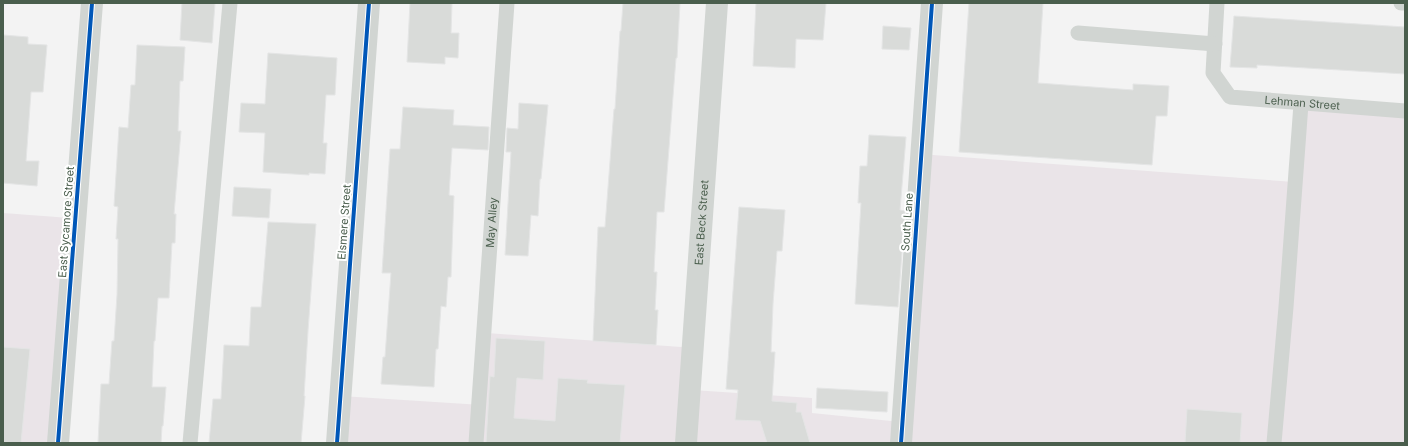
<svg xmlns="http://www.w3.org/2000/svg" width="1408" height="446" font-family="Inter,sans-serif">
	<rect width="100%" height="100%" fill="#f3f3f3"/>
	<path fill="#eae4e8" d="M 1301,101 L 1405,108 L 1405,443 L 336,443 L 341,396 L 482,405 L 487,333 L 695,348 L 692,390 L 812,398 L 812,413 L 901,422 L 920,154 L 1294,182 Z
		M 3,213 L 70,218 L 56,443 L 3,443 Z"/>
	<path fill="#d9dbd9" stroke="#e4e5e5" d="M 182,3 L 215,3 L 212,43 L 180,40 Z
		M 410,3 L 452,3 L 451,33 L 459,33 L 458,58 L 445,57 L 445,64 L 407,62 Z
		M 623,3 L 680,3 L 677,58 L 676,58 L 664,212 L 657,212 L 654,272 L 657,272 L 655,310 L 658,310 L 656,345 L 593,341 L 598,227 L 605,227 L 614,109 L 615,109 L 620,31 L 621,31 Z
		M 756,3 L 826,3 L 823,40 L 796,39 L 795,68 L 753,66 Z
		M 969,3 L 1043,3 L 1038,83 L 1133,90 L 1133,84 L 1169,86 L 1167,116 L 1156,116 L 1152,165 L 959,152 Z
		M 1234,16 L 1405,27 L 1405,74 L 1257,65 L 1257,68 L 1230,67 Z
		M 883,26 L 911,28 L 909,50 L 882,49 Z
		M 3,35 L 28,37 L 28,44 L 47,45 L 43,92 L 31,92 L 26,161 L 39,161 L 37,186 L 3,183 Z
		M 137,45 L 185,47 L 183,81 L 180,81 L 178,131 L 181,131 L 174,214 L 176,214 L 175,243 L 172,243 L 169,298 L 158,298 L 155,341 L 154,341 L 152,387 L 166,387 L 163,426 L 162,426 L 161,443 L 98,443 L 101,384 L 109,384 L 112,341 L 114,341 L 117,295 L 118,239 L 116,239 L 118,207 L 114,206 L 119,127 L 128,128 L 131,85 L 135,85 Z
		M 268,53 L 337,58 L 335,95 L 326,95 L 323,143 L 327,143 L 325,174 L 309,173 L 309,175 L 263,172 L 265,133 L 239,132 L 241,103 L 265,104 Z
		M 519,103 L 548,105 L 541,179 L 540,179 L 538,216 L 531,215 L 528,256 L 505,255 L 511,152 L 506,152 L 507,128 L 518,129 Z
		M 403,107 L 454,110 L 453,125 L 489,127 L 488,150 L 452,148 L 449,195 L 454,196 L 451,277 L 448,277 L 446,307 L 441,306 L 438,349 L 436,349 L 434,387 L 381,384 L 383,357 L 385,357 L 391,273 L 382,273 L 390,149 L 400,149 Z
		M 869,135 L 906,137 L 900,210 L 905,211 L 898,307 L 855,304 L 861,203 L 858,203 L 860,166 L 867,166 Z
		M 234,187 L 271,189 L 269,218 L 232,216 Z
		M 739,207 L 785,210 L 782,251 L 777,251 L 773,304 L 771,352 L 775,352 L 772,401 L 797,403 L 796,412 L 801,412 L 810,443 L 767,443 L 760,421 L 735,420 L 738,390 L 726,389 Z
		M 268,222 L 316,224 L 308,331 L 304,396 L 305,396 L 301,443 L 209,443 L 213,399 L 221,399 L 224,345 L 249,346 L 251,307 L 261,307 Z
		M 496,338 L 545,341 L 543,380 L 517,378 L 514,418 L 555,421 L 558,378 L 588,380 L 587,383 L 625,385 L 620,443 L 486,443 L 490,376 L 494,377 Z
		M 3,347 L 30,349 L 21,443 L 3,443 Z
		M 817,388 L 888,392 L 887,412 L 816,408 Z
		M 1187,409 L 1242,413 L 1240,443 L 1185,443 Z"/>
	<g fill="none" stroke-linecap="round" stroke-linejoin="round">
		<g stroke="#d1d5d2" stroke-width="15">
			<path id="s1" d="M 1217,3 L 1213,73 L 1230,97 L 1405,111"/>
			<path d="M 1401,3 L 1405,3"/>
			<path d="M 1078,33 L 1215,44"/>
			<path d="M 190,443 L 230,3"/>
			<path id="s2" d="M 476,443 L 507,3"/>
			<path d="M 1274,443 L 1286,307 L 1301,104"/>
		</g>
		<g stroke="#d1d5d2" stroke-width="22">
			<path d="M 58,443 L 92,3"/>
			<path d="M 337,443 L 369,3"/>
			<path id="s3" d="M 686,443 L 717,3"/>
			<path d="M 901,443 L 932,3"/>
		</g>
		<defs>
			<path id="cycleway" d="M 58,443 L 92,3
				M 337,443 L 369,3
				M 901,443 L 932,3"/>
		</defs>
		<use href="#cycleway" stroke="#fff" stroke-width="6"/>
		<use href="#cycleway" stroke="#0057b8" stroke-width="4"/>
	</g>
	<g text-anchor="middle" stroke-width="4" stroke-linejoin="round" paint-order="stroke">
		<g font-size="11" fill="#4a5e4d" stroke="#fff">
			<text dy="4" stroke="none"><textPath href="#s1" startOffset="172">Lehman Street</textPath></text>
			<text transform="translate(66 222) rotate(-86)" y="4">East Sycamore Street</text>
			<text transform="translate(344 222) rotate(-86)" y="4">Elsmere Street</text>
			<text transform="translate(907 222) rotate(-86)" y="4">South Lane</text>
			<text dy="4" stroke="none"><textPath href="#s2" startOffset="221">May Alley</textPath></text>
			<text dy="4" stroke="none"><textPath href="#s3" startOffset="221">East Beck Street</textPath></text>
		</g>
	</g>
	<rect width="1408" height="446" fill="none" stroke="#4a5e4d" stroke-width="8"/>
</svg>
